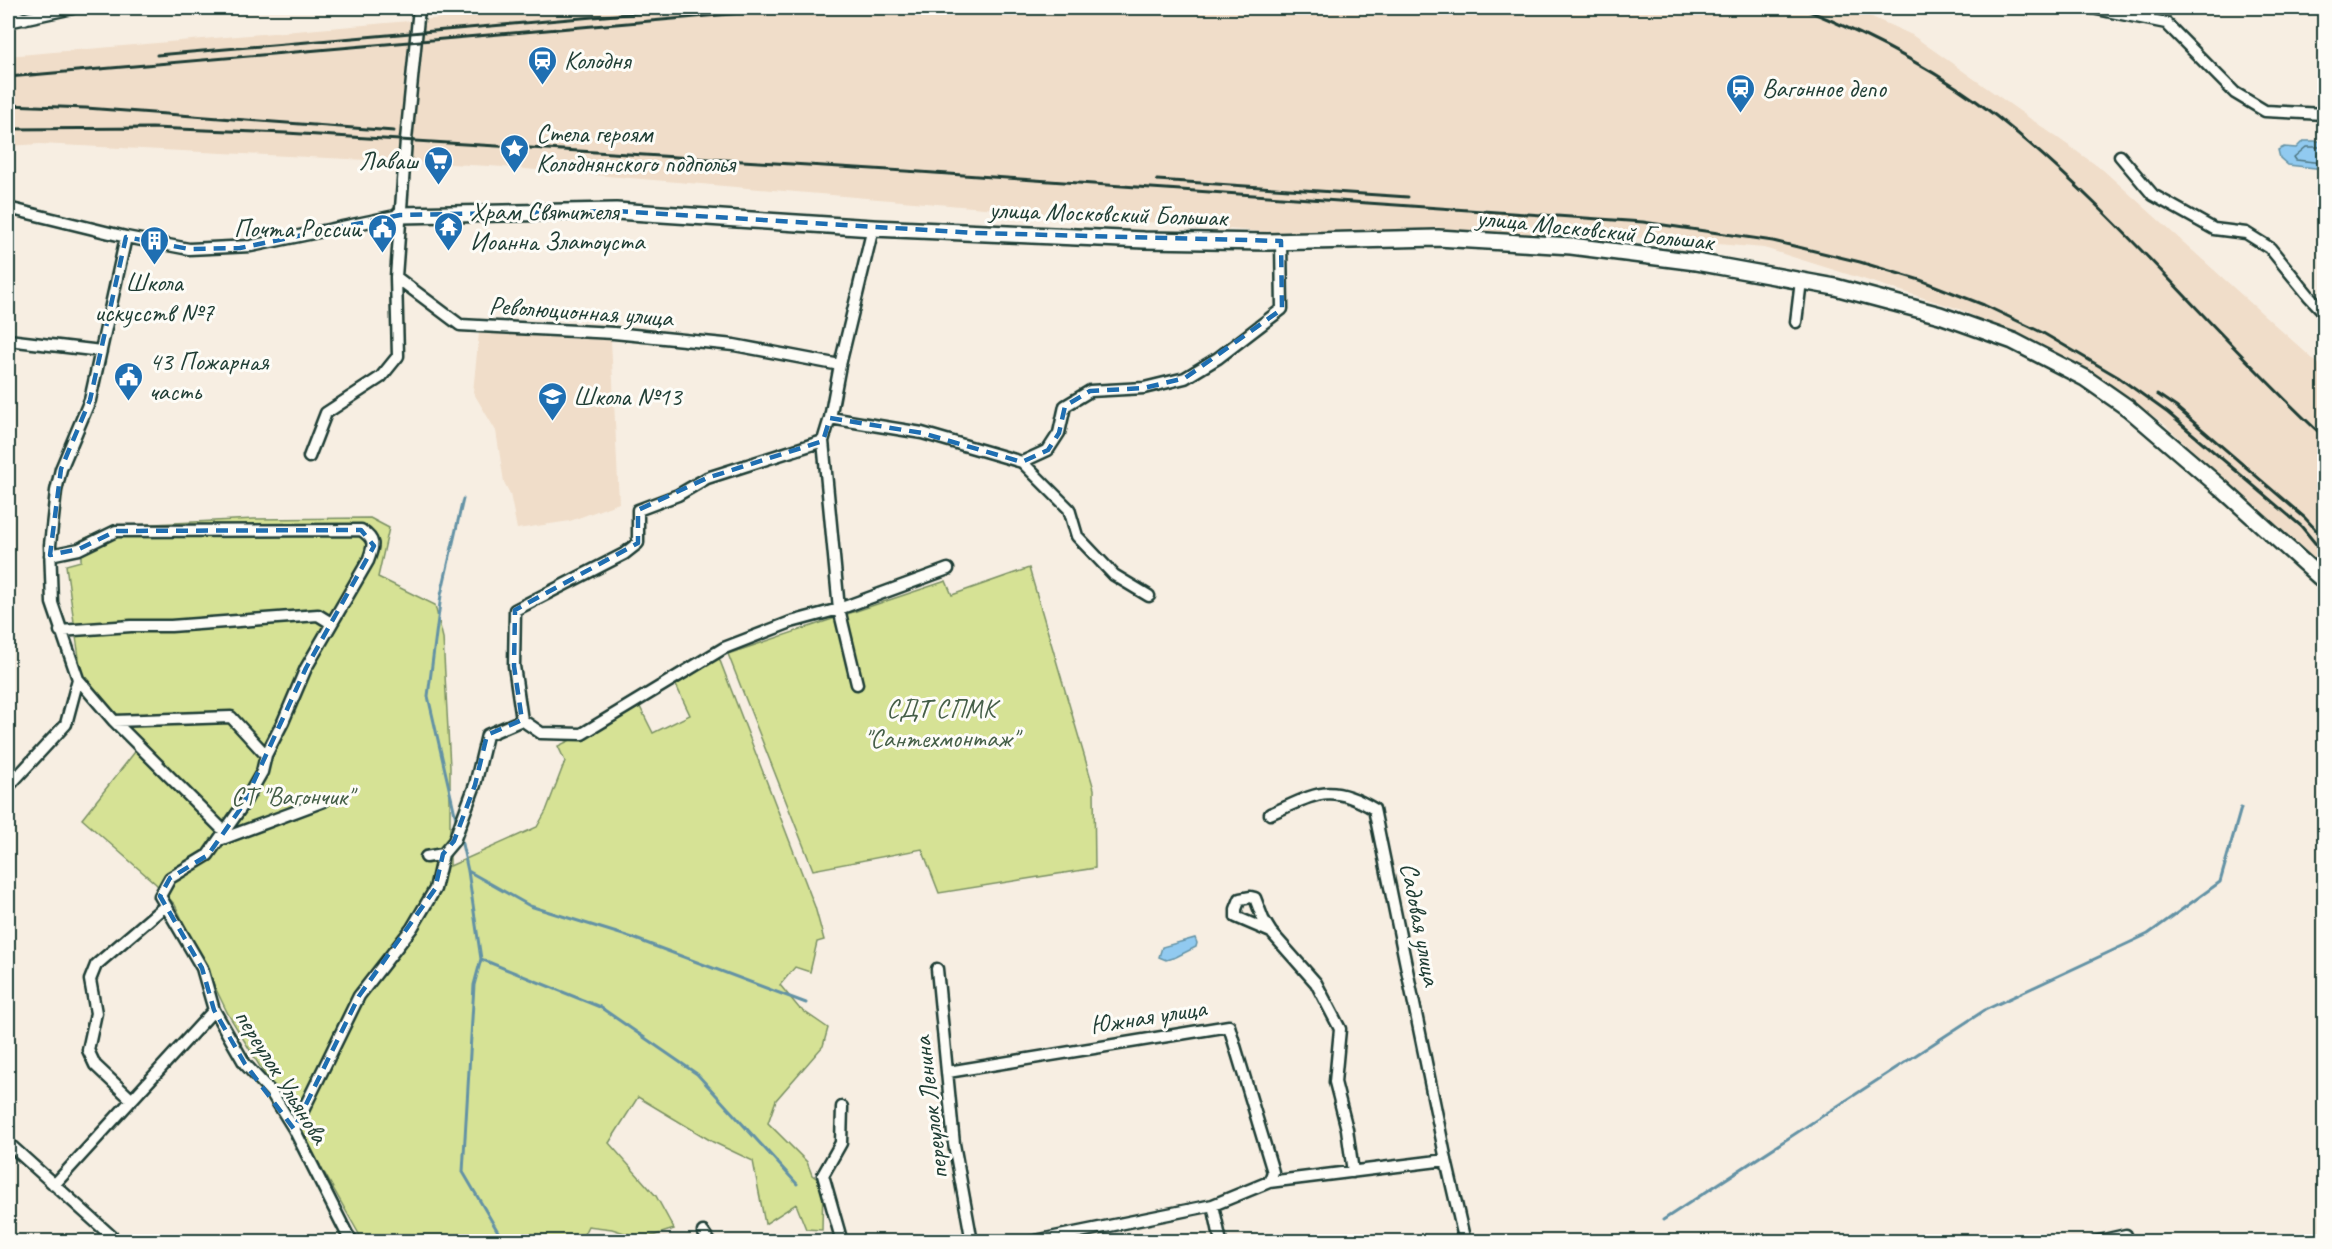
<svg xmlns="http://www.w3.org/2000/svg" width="2332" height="1249" font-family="Caveat,sans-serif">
	<rect width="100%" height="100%" fill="#f7eee2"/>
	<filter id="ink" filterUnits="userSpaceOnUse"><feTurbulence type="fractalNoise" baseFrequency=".0167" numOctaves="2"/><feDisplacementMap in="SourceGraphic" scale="12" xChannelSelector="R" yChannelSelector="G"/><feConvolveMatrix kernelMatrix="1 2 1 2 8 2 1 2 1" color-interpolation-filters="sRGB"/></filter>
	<g filter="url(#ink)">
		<path fill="#f0ddc9" d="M 558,8 L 1852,8 L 1912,35 L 2103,170 L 2324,369 L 2324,572 L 2162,422 L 2075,364 L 1959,309 L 1764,248 L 1647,238 L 1264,232 L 490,166 L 40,144 L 8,146 L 8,56 Z
			M 479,333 L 611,340 L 619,503 L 570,521 L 517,529 L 510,494 L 504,482 L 496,431 L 473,392 Z"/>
		<path fill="#d6e295" stroke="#7a9064" stroke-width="1.5" d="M 370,518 L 389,528 L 378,577 L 435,605 L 443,638 L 450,767 L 450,866 L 537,827 L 546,811 L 565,761 L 558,746 L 640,707 L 653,733 L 690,715 L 674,681 L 717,653 L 815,907 L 824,940 L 817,942 L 810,972 L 795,967 L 780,985 L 799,1008 L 828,1028 L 823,1046 L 776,1100 L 768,1123 L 807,1162 L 812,1175 L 823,1183 L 822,1230 L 806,1229 L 796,1204 L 765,1224 L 753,1161 L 713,1142 L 638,1097 L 609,1143 L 656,1196 L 674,1229 L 643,1239 L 612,1229 L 588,1226 L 580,1242 L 363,1241 L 325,1174 L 320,1176 L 317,1168 L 320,1165 L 228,1014 L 175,905 L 156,884 L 82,819 L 142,743 L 82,679 L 66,565 L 81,561 L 81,540 L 114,526 L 254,519 Z
			M 1029,568 L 1094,789 L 1095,868 L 939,893 L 922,849 L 813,870 L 728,654 L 946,581 L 952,595 Z"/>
		<path fill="#91caf0" stroke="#6392a5" stroke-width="1.5" d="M 2303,141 L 2324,141 L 2324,169 L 2288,165 L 2280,158 L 2278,150 L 2284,147 L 2296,148 Z
			M 1195,938 L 1197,943 L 1196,947 L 1176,957 L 1166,960 L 1159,957 L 1162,947 Z"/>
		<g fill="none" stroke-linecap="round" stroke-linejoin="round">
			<path stroke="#4d757f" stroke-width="1.5" d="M 2324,147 L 2306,147 L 2294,157 L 2296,160 L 2324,163"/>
			<path stroke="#6392a5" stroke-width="3" d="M 457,823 L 428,696 L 441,595 L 463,499
				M 460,835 L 468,871 L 481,959 L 474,985 L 463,1172 L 504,1242
				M 468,871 L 530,906 L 633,938 L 806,1003
				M 481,959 L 600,1007 L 697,1074 L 797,1184
				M 1663,1220 L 1985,1010 L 2148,934 L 2220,882 L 2241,808"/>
			<defs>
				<path id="street" d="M 419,8 L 406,140 L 396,277 L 460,325 L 614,333 L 734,345 L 840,365
					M 2092,8 L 2166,23 L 2235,93 L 2265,111 L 2324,114
					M 8,12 L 25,19
					M 8,22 L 73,8
					M 2120,156 L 2153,195 L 2214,229 L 2246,233 L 2270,248 L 2309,296 L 2324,312
					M 8,208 L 126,237 L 189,249 L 251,246 L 400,215
					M 873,228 L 840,365 L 830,418 L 922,433 L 1022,462 L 1069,509 L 1077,536 L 1114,575 L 1149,596
					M 1796,322 L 1801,281
					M 8,340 L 101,351
					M 830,418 L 823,441 L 707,478 L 678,495 L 638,510 L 638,543 L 624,554 L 515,610 L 514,666 L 522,720 L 541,733 L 582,734 L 724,648 L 791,622 L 839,609 L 948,569
					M 823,441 L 839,609 L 857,684
					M 309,457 L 326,413 L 381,377 L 398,356 L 396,277
					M 1022,462 L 1048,450 L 1059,433 L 1065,406 L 1090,391 L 1144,388 L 1185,378 L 1218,358 L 1282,309 L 1281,241
					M 50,555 L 79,549 L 116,531 L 361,530 C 376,540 374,545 368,561 L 306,668 L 283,722 L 266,755 L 262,772 L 243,805 L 208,855 L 170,878 L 160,896 L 202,968 L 214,1010 L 245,1064 L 271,1092 L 294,1129 L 347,1234 L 353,1242
					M 60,631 L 131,626 L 171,626 L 318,615 L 331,623
					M 78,679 L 114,721 L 231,717 L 266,755
					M 114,721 L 226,833
					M 8,787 L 66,724 L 78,679 L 52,603 L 50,545 L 56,491 L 61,469 L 90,400 L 126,237
					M 1270,814 C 1315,795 1328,781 1374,809 L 1446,1160 L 1465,1242
					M 222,839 L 324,801
					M 426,857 L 443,854
					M 1271,932 L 1236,917 L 1236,909 L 1240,899 L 1251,897 L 1255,898 L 1263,919 L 1271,932 L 1316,983 L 1340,1029 L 1335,1082 L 1347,1129 L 1353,1172
					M 937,969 L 954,1144 L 972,1242
					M 948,1072 L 1229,1026 L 1273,1172 L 1269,1182
					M 132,1100 L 95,1065 L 88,1050 L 96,1013 L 90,980 L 96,965 L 165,906
					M 842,1107 L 841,1143 L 823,1175 L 842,1242
					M 294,1129 L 359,996 L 412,928 L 435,889 L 443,854 L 454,841 L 475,785 L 487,735 L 522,720
					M 8,1143 L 118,1242
					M 54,1185 L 214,1010
					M 1213,1205 L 1221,1242
					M 703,1232 L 710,1242
					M 1030,1242 L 1213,1205 L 1269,1182 L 1446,1160
					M 2095,1242 L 2126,1235 L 2128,1242"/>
				<path id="secondary" d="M 400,215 L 616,211 L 873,228 L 1144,240 L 1268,242 L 1438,238 L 1571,246 L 1696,262 L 1835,287 L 1940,315 L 2013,341 L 2085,378 L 2128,408 L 2220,487 L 2324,581"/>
			</defs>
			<use href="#street" stroke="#1f3d34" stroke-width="15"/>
			<use href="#secondary" stroke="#1f3d34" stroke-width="20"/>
			<use href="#street" stroke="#fdfcf7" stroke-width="10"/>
			<use href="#secondary" stroke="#fdfcf7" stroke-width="15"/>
			<path stroke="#1f3d34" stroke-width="3" d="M 1802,8 C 1870,36 1938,70 1996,116 C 2117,211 2212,333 2324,437
				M 157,55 L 662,11
				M 8,77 L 799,8
				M 8,105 L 86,108 L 394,131
				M 8,129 L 152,128 L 286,133 L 905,171 L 1643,222 L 1773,241 L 1860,262 L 1920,280 L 1984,305 L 2043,333 L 2118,377 L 2168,413 L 2301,526 L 2324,554
				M 1157,180 L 1408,197
				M 2157,394 L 2176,407 L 2305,518 L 2316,530"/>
		</g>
	</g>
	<path fill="none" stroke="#1f6fb2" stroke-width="4.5" stroke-dasharray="12 8" stroke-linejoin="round" d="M 616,211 L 975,233 L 1281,241 L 1282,309 L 1185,378 L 1144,388 L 1090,391 L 1065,406 L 1059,433 L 1048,450 L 1022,462 L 922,433 L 830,418 L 823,441 L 707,478 L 638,510 L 638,543 L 515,610 L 514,666 L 522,720 L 487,735 L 475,785 L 454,841 L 443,854 L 435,889 L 359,996 L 294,1129 L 245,1064 L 214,1010 L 202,968 L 160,896 L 170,878 L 208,855 L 243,805 L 306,668 L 374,546 L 361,530 L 116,531 L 79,549 L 50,555 L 61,469 L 90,400 L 126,237 L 189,249 L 240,248 L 400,215 Z"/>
	<defs>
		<symbol id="station-pin" viewBox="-11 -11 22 30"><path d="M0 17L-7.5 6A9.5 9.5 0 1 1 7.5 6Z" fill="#1f6fb2" stroke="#fdfcf7"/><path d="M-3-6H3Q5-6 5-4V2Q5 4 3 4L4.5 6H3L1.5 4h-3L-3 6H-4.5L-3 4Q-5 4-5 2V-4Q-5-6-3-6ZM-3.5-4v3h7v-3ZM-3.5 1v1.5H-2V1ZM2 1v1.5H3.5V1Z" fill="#fff"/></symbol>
		<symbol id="sight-pin" viewBox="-11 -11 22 30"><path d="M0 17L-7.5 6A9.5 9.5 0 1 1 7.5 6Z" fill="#1f6fb2" stroke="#fdfcf7"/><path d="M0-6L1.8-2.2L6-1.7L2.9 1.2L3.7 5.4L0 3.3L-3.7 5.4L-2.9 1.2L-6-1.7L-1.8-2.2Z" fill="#fff"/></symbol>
		<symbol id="supermarket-pin" viewBox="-11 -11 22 30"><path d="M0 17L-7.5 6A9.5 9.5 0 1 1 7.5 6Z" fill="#1f6fb2" stroke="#fdfcf7"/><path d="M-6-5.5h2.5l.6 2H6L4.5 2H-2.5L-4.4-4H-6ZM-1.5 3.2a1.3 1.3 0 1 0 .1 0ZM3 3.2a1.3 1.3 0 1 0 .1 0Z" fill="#fff"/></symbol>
		<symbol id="temple-pin" viewBox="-11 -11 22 30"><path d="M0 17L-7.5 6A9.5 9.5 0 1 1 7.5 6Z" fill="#1f6fb2" stroke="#fdfcf7"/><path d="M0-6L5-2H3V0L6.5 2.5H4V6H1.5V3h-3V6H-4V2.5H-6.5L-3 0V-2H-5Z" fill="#fff"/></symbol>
		<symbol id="civic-pin" viewBox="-11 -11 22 30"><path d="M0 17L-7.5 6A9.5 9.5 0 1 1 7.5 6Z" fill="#1f6fb2" stroke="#fdfcf7"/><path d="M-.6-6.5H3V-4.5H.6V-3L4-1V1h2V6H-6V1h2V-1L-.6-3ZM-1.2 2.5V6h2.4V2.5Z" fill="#fff"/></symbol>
		<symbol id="building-pin" viewBox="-11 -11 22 30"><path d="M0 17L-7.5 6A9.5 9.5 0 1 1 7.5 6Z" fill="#1f6fb2" stroke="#fdfcf7"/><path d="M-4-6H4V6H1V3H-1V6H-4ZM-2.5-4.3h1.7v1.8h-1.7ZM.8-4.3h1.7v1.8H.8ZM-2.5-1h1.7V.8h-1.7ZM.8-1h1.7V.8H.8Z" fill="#fff"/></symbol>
		<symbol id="school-pin" viewBox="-11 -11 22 30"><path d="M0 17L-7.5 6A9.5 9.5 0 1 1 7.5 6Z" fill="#1f6fb2" stroke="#fdfcf7"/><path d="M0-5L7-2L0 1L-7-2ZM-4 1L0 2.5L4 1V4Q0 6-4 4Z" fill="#fff"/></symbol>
	</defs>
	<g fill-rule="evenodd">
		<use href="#station-pin" x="526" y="44" width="33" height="45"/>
		<use href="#station-pin" x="1724" y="72" width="33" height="45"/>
		<use href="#sight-pin" x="498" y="132" width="33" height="45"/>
		<use href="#supermarket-pin" x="422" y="144" width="33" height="45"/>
		<use href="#temple-pin" x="432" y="210" width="33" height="45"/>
		<use href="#civic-pin" x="366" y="212" width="33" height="45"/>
		<use href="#building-pin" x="138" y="224" width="33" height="45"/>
		<use href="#civic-pin" x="112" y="360" width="33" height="45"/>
		<use href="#school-pin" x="536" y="380" width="33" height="45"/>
	</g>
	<g text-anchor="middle" stroke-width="6" stroke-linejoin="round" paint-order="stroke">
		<g font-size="26" fill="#1f3d34" stroke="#fdfcf7" text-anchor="start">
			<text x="564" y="69">Колодня</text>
			<text x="1762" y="97">Вагонное депо</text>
			<text x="536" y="142">Стела героям<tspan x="536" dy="30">Колоднянского подполья</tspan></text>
			<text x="418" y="169" text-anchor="end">Лаваш</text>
			<text x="470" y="220">Храм Святителя<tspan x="470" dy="30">Иоанна Златоуста</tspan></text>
			<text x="361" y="237" text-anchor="end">Почта России</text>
			<text x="154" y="291" text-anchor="middle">Школа<tspan x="154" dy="30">искусств №7</tspan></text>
			<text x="149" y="370">43 Пожарная<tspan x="149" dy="30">часть</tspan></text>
			<text x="573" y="405">Школа №13</text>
		</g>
		<g font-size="26" fill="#1f3d34" stroke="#fdfcf7">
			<text transform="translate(1108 213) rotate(2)" y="9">улица Московский Большак</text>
			<text transform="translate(1595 229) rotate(6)" y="9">улица Московский Большак</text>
			<text transform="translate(581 311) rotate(4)" y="9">Революционная улица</text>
			<text transform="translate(1421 924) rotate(79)" y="9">Садовая улица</text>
			<text transform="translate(1148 1016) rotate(-9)" y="9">Южная улица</text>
			<text transform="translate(282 1076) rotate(58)" y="9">переулок Ульянова</text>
			<text transform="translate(930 1108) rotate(-97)" y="9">переулок Ленина</text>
		</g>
		<g font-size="26" fill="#445e47" stroke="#fdfcf7">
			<text x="941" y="717">СДТ СПМК<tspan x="941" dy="30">"Сантехмонтаж"</tspan></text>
			<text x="292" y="805">СТ "Вагончик"</text>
		</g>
	</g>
	<rect width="2332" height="1249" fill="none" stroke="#fdfcf7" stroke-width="30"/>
	<rect x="15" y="15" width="2302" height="1219" fill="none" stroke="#1f3d34" stroke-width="2" filter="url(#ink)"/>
</svg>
